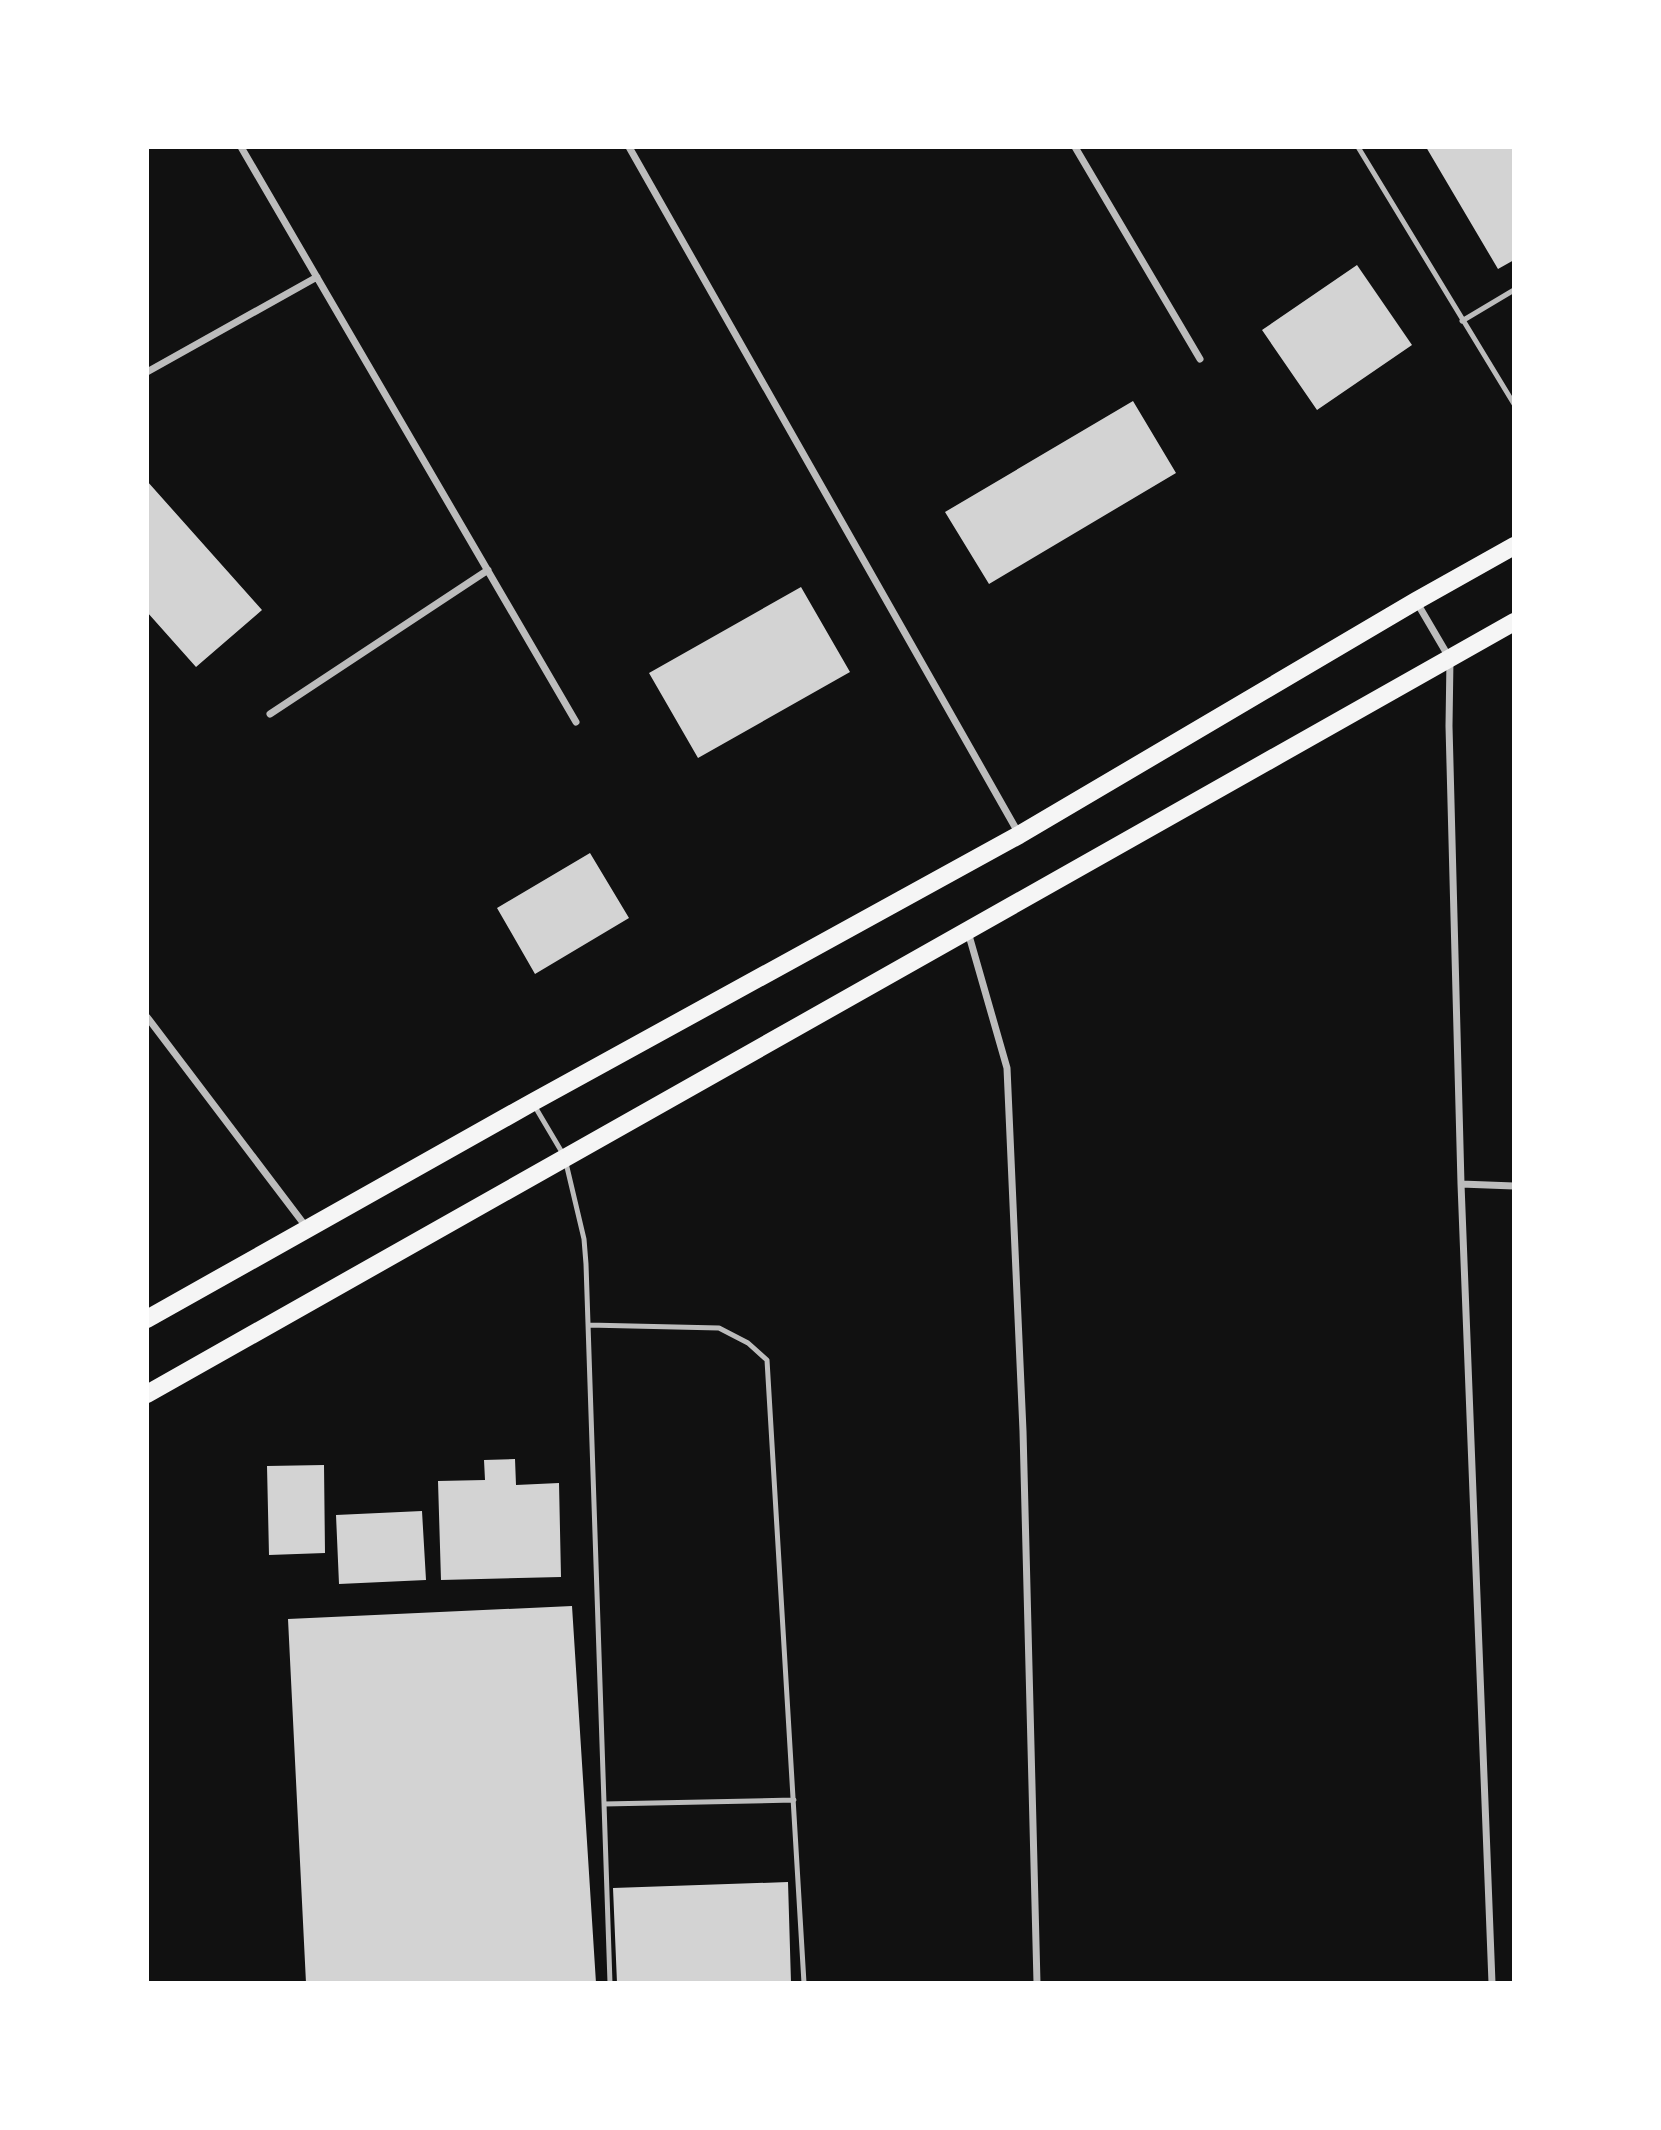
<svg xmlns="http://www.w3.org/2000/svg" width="1661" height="2130" font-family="Rubik,sans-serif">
	<rect width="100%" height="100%" fill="#111"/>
	<path fill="#d3d3d3" d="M 1426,147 L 1514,147 L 1514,260 L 1498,269 Z
		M 1357,265 L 1412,345 L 1317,410 L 1262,330 Z
		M 1133,401 L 1176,473 L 989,584 L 945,512 Z
		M 147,481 L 262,610 L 196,667 L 147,612 Z
		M 801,587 L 850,672 L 698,758 L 649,673 Z
		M 590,853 L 629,918 L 535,974 L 497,908 Z
		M 515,1459 L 516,1485 L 559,1483 L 561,1577 L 441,1580 L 438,1481 L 485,1480 L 484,1460 Z
		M 324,1465 L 325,1553 L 269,1555 L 267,1466 Z
		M 422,1511 L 426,1580 L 339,1584 L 336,1515 Z
		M 572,1606 L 596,1983 L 306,1983 L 288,1619 Z
		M 788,1882 L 791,1983 L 617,1983 L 613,1888 Z"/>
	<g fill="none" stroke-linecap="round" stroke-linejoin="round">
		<path stroke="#bcbcbc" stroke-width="5" d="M 1358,147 L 1514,404
			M 1462,321 L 1514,290
			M 534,1105 L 563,1154
			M 566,1163 L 584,1239 L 586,1264 L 610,1983
			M 588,1325 L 719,1328 L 748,1343 L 767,1360 L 804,1983
			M 604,1804 L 794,1800"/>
		<path stroke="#bcbcbc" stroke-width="7" d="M 241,147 L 576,722
			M 629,147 L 1019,834
			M 1075,147 L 1200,359
			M 147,372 L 317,277
			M 1416,601 L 1450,659 L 1449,726 L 1461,1184 L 1492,1983
			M 270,714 L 488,570
			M 968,932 L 1007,1068 L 1023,1431 L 1037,1983
			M 147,1017 L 307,1228
			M 1461,1184 L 1514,1186"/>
		<path stroke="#f5f5f5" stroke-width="18" d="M 147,1319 L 533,1102 L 1019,835 L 1416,601 L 1514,546
			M 147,1394 L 1514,622"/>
	</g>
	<rect width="1661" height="2130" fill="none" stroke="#ffffff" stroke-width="298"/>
</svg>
